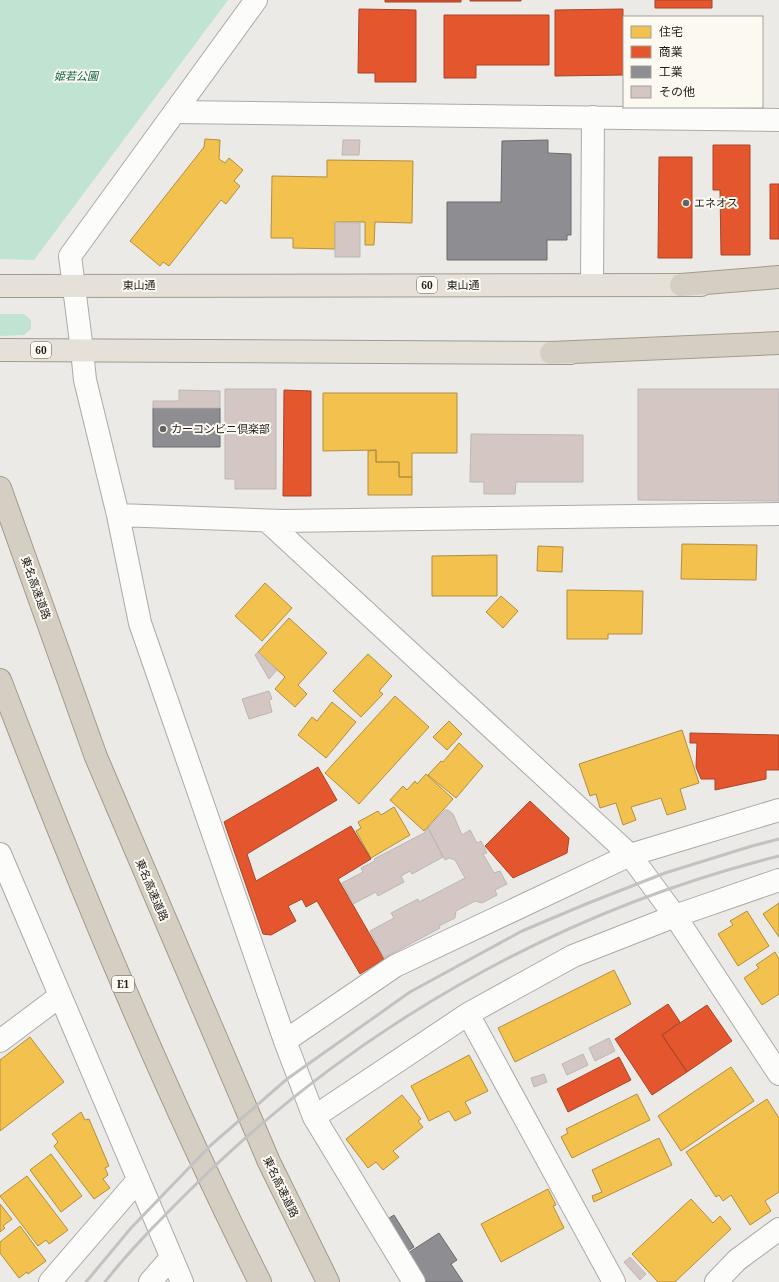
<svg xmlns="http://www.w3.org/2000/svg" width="779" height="1282" font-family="'Noto Serif','Noto Sans JP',serif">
	<rect width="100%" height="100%" fill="#eceae7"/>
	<path fill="#c0e4d1" d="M 0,0 L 228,0 L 34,260 L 0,259 Z
		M 0,314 L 24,314 L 31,320 L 31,329 L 24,335 L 0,336 Z"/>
	<path fill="#f2c14e" stroke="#b28f3e" d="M 205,139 L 220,140 L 219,159 L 225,163 L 229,158 L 243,170 L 234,181 L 240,186 L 226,204 L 221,200 L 169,266 L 163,262 L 160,266 L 130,241 L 204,147 Z
		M 327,160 L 413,161 L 412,223 L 375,222 L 374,245 L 365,245 L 365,222 L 335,222 L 335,249 L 293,248 L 293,238 L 271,238 L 272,176 L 327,177 Z
		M 323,393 L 457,393 L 457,453 L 412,453 L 412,477 L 399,477 L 399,462 L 376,462 L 376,450 L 323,451 Z
		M 376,450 L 376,462 L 399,462 L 399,477 L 412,477 L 412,495 L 368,495 L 368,451 Z
		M 682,544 L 757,545 L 756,580 L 681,579 Z
		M 538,546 L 563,547 L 562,572 L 537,571 Z
		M 497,555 L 497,596 L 432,596 L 432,556 Z
		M 265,583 L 292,608 L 262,641 L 235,616 Z
		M 567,590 L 643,591 L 642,634 L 608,634 L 608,639 L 567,639 Z
		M 501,596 L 518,611 L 503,628 L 486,612 Z
		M 289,618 L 327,653 L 298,685 L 307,694 L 295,707 L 275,689 L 285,677 L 258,652 Z
		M 368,654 L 392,676 L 379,691 L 383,694 L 361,717 L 333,691 Z
		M 395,696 L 429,727 L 359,804 L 325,773 Z
		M 332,702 L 356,722 L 326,758 L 298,735 L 312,717 L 317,721 Z
		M 449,721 L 462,734 L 447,750 L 433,737 Z
		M 682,730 L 699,783 L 680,789 L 686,809 L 667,815 L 661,798 L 631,807 L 636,820 L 623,825 L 616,803 L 600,808 L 596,794 L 590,796 L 579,764 Z
		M 459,743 L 483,766 L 456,798 L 428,775 L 441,761 L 443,762 Z
		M 426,774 L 453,799 L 424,831 L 390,800 L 403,786 L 407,790 L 415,781 L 417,784 Z
		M 394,807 L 410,835 L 371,858 L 356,831 L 361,828 L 358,822 L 378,811 L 381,815 Z
		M 779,903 L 779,937 L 763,914 Z
		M 747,911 L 769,946 L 738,966 L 718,934 L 733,925 L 730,921 Z
		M 775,952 L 779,959 L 779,994 L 762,1005 L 744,978 L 759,968 L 756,965 Z
		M 614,970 L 631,1004 L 515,1062 L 498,1028 Z
		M 30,1037 L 64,1082 L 0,1131 L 0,1060 Z
		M 469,1055 L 488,1091 L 465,1102 L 471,1113 L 455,1121 L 449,1111 L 429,1121 L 411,1086 Z
		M 731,1067 L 754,1101 L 681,1151 L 658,1116 Z
		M 637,1094 L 650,1120 L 572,1158 L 561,1137 L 568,1133 L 566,1129 Z
		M 402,1095 L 421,1119 L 418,1121 L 423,1127 L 393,1151 L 399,1157 L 383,1170 L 376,1162 L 368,1168 L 346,1139 Z
		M 767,1099 L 779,1118 L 779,1192 L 765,1201 L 771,1211 L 750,1225 L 731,1195 L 723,1201 L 719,1195 L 716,1197 L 686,1152 Z
		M 81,1112 L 85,1120 L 89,1119 L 109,1166 L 105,1168 L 108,1175 L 103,1179 L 110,1188 L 94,1199 L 54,1146 L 58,1142 L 52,1134 Z
		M 659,1138 L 672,1165 L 594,1202 L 592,1196 L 602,1192 L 592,1170 Z
		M 51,1154 L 82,1196 L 61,1212 L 30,1170 Z
		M 27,1176 L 68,1230 L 49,1244 L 46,1240 L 38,1246 L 0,1196 Z
		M 548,1189 L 556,1205 L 553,1206 L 564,1228 L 501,1262 L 481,1224 Z
		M 691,1199 L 713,1223 L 720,1216 L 731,1229 L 675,1282 L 658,1282 L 632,1254 Z
		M 0,1204 L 12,1219 L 3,1226 L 5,1228 L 0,1232 Z
		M 20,1226 L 46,1261 L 28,1274 L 27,1272 L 19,1278 L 0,1253 L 0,1242 Z"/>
	<path fill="#e4572e" stroke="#a84528" d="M 385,0 L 461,0 L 461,2 L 385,2 Z
		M 470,0 L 521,0 L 521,1 L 470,1 Z
		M 655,0 L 712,0 L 712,8 L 655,8 Z
		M 359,9 L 416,10 L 416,82 L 375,82 L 375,73 L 358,73 Z
		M 623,9 L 623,75 L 555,76 L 555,10 Z
		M 444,15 L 549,15 L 549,65 L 476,65 L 476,78 L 444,78 Z
		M 713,145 L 750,145 L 750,255 L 721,255 L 720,190 L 713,190 Z
		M 659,157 L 692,157 L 692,258 L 658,258 Z
		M 770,184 L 779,184 L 779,239 L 770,239 Z
		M 284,390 L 311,391 L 311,496 L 283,496 Z
		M 690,733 L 779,735 L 779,770 L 766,770 L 766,779 L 715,790 L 715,779 L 701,779 L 696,767 L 697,743 L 690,743 Z
		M 318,767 L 337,800 L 247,854 L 256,881 L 351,826 L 371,859 L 338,879 L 384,959 L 360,974 L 317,901 L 306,907 L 302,899 L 288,906 L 296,921 L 271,935 L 263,934 L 224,822 Z
		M 530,801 L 569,838 L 567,853 L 513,878 L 485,846 Z
		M 668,1004 L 680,1022 L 662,1035 L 687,1072 L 652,1095 L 615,1039 Z
		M 707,1005 L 732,1041 L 687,1072 L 662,1035 Z
		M 619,1057 L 631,1080 L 568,1112 L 557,1089 Z"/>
	<path fill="#8d8d92" stroke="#6b6b6e" d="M 548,140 L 548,153 L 571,154 L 571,235 L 567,235 L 567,240 L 547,240 L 547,260 L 447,260 L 447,202 L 501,202 L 502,141 Z
		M 153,408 L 220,408 L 220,447 L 153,447 Z
		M 394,1215 L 414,1247 L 406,1252 L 386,1220 Z
		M 439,1233 L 457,1260 L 451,1264 L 463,1282 L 426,1282 L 408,1253 Z"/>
	<path fill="#d4c7c3" stroke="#bab7b6" d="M 343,140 L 360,140 L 359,155 L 342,155 Z
		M 335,222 L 360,223 L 360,257 L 335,257 Z
		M 225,389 L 276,389 L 276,489 L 235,489 L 235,479 L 225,479 Z
		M 638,389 L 779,389 L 779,501 L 638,500 Z
		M 179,390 L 220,391 L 220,408 L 153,408 L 153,401 L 179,401 Z
		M 471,434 L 583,435 L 583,482 L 516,482 L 515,494 L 484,494 L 484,482 L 470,482 Z
		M 258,652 L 277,670 L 269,679 L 255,655 Z
		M 269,691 L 272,699 L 269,700 L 272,712 L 249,719 L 242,699 Z
		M 445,810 L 448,810 L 453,814 L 462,835 L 470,830 L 477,843 L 481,841 L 487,853 L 483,854 L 494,873 L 500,871 L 507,884 L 495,890 L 497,895 L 482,903 L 475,901 L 456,911 L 455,918 L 439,926 L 440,928 L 384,958 L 370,931 L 394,918 L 391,913 L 418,899 L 419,902 L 465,878 L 455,860 L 449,858 L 445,860 L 428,828 Z
		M 428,828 L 443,857 L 412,874 L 410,871 L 401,876 L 404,882 L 378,896 L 376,892 L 353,904 L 342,883 L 363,872 L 361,868 L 375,861 L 374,859 L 424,833 Z
		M 609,1038 L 615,1051 L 595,1061 L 589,1048 Z
		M 583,1054 L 588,1065 L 567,1075 L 562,1064 Z
		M 544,1074 L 547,1082 L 534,1087 L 531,1078 Z
		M 630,1257 L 646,1274 L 640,1280 L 624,1262 Z"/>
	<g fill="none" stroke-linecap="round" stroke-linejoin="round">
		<defs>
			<path id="street" d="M 175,112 L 779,120
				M 592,284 L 593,117
				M 82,350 L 85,380 L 118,515 L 140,623 L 285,1041 L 314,1117 L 414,1282
				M 118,515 L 282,521 L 779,514
				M 267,521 L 630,855 L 675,916 L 779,1074
				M 0,854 L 182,1282
				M 468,1014 L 614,1282
				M 0,1041 L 60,996
				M 285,1041 L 395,966 L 630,855 L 779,810
				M 314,1117 L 468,1014 L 573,956 L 675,916 L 779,880
				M 50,1282 L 138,1180
				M 150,1282 L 171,1258
				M 716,1282 L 737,1260 L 779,1229"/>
			<path id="secondary" d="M 82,350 L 70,256 L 256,0"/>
			<path id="primary" d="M 0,286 L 701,285
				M 0,350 L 571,353"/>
			<path id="highway" d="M 681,285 L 779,277
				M 551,353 L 779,343
				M 0,488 L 96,757 L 269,1162 L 328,1282
				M 0,680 C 78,884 162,1087 260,1282"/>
		</defs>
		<use href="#street" stroke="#acaaa8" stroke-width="24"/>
		<use href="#secondary" stroke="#acaaa8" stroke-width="24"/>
		<use href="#primary" stroke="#a29a8b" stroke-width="24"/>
		<use href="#highway" stroke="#a29a8b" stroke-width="24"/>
		<use href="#street" stroke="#fcfcfb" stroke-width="22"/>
		<use href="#secondary" stroke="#fcfcfb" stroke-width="22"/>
		<use href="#primary" stroke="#e5e1d9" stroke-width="22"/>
		<use href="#highway" stroke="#d5cec2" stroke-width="22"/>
		<path stroke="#c2c2c2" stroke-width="3" d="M 86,1282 L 131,1228 L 211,1145 L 287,1079 L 410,992 L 522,931 L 586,904 L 665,873 L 752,846 L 779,839
			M 105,1282 C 129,1251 157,1223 185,1195 C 348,1031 554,912 779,856"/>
	</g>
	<g fill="#656361" stroke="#fcf9f1" stroke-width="1.5">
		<circle cx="686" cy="203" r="4"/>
		<circle cx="163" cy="429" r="4"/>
	</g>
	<g text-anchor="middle" stroke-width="4" stroke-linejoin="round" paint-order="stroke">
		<g fill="#fcf9f1" stroke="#605e5a" stroke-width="1">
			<rect x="417" y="277" width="20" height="16" rx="3"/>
			<rect x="31" y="342" width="20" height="16" rx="3"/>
			<rect x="112" y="976" width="22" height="16" rx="3"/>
		</g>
		<g font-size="10" font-weight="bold" fill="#1d1b19">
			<text x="427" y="289">60</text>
			<text x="41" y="354">60</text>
			<text x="123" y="988">E1</text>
		</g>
		<g font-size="11" font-style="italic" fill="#106246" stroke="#fcf9f1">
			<text x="76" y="80">姫若公園</text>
		</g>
		<g font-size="11" fill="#1d1b19" stroke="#fcf9f1" text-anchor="start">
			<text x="694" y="207">エネオス</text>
			<text x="171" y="433">カーコンビニ倶楽部</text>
		</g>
		<g font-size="11" fill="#1d1b19" stroke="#fcf9f1">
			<text x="139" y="289">東山通</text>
			<text x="463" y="289">東山通</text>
			<text transform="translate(36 588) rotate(70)" y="4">東名高速道路</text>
			<text transform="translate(152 890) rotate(67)" y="4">東名高速道路</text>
			<text transform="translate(281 1187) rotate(64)" y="4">東名高速道路</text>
		</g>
	</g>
	<rect x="623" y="16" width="140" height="92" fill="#fcf9f1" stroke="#a3a09b"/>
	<rect x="631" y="26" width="20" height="12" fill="#f2c14e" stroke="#a3a09b"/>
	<text x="659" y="36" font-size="12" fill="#1d1b19">住宅</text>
	<rect x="631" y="46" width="20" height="12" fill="#e4572e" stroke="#a3a09b"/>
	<text x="659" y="56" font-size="12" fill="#1d1b19">商業</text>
	<rect x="631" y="66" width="20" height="12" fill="#8d8d92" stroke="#a3a09b"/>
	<text x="659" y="76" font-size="12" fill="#1d1b19">工業</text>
	<rect x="631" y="86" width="20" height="12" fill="#d4c7c3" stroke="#a3a09b"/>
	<text x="659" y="96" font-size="12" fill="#1d1b19">その他</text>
</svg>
